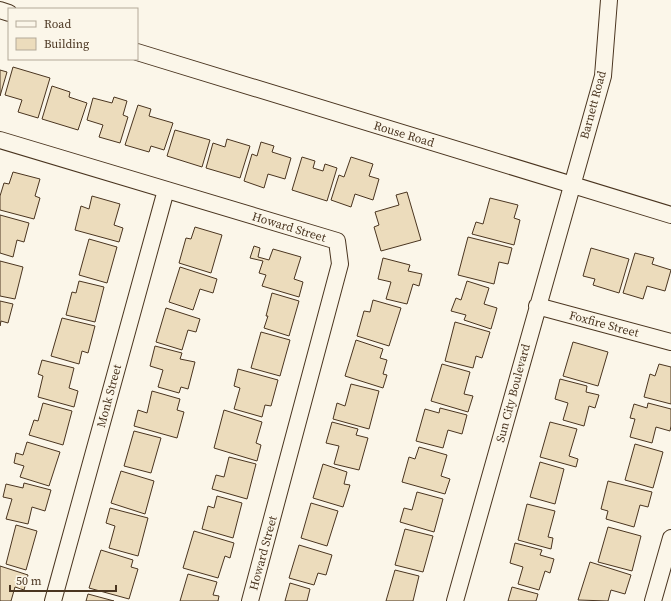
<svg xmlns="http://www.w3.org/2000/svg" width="671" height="601" font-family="'Source Serif 4',serif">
	<rect width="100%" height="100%" fill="#fbf6e9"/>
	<path fill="#ecdcbc" stroke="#4a3520" d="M 13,67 L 50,78 L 38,118 L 18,112 L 22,100 L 5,95 Z
		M 0,70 L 7,72 L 0,96 Z
		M 52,86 L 70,92 L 69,97 L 87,103 L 78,130 L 42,119 Z
		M 114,97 L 127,101 L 123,115 L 128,117 L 120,143 L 99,137 L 103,125 L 87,120 L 93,98 L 112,103 Z
		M 138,105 L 151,109 L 149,116 L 173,123 L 164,150 L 151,146 L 149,152 L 125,145 Z
		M 175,130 L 210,140 L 202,167 L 167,156 Z
		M 227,139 L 250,146 L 240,178 L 206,168 L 213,143 L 225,147 Z
		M 261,142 L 274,146 L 272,152 L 291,158 L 285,179 L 268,174 L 264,188 L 244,181 L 252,154 L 257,156 Z
		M 302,157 L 315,161 L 313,168 L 323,171 L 325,164 L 337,168 L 327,201 L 292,190 Z
		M 351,157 L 373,164 L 369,176 L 379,179 L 373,200 L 355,194 L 351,207 L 331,200 L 339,175 L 344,177 Z
		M 13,172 L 40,179 L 35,196 L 40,198 L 34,219 L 0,210 L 0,196 L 4,183 L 9,184 Z
		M 407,192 L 421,240 L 381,251 L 374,227 L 379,225 L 375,212 L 399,205 L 396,195 Z
		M 92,196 L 120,204 L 114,225 L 123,228 L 119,242 L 75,230 L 81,206 L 89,209 Z
		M 490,198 L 518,205 L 514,218 L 520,220 L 514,245 L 472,234 L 476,222 L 483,224 Z
		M 0,215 L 29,223 L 24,242 L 17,240 L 13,257 L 0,253 Z
		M 195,227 L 222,235 L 211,273 L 179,263 L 186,238 L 191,239 Z
		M 468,237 L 512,248 L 508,264 L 499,262 L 494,284 L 458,275 Z
		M 89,239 L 117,247 L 107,283 L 79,275 Z
		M 254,246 L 260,248 L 258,257 L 269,260 L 273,249 L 301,257 L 294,279 L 303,282 L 299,297 L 262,286 L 266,275 L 259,273 L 263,261 L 250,258 Z
		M 591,248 L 629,259 L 619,293 L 593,285 L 595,279 L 583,276 Z
		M 635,253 L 654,258 L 652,264 L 671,270 L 665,291 L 647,286 L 643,299 L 623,293 Z
		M 383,258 L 410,265 L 408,271 L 422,274 L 419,286 L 413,284 L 407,304 L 386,299 L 391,282 L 378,279 Z
		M 0,261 L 23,267 L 15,299 L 0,296 Z
		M 180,267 L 217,279 L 213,293 L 200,289 L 193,310 L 169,302 Z
		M 79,281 L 104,287 L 95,322 L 66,315 L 72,292 L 76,293 Z
		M 467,281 L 489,288 L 484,304 L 497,308 L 491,329 L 464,320 L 466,315 L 451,311 L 456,298 L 461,300 Z
		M 272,293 L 299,301 L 289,336 L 264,328 L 268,316 L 266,316 Z
		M 373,300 L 401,308 L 389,346 L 357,336 L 364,311 L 370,312 Z
		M 0,301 L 13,304 L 8,323 L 1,321 L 0,326 Z
		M 166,308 L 200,319 L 196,332 L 188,330 L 182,350 L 156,342 Z
		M 62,318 L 95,326 L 88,353 L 82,351 L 79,364 L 51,356 Z
		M 455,322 L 490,332 L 482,358 L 476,356 L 473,368 L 445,361 Z
		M 261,332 L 290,340 L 280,376 L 251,368 Z
		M 356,340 L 383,349 L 380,358 L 387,360 L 383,374 L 387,375 L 383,388 L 345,376 Z
		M 573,342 L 608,352 L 598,386 L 563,376 Z
		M 155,346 L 182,353 L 180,359 L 195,362 L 188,389 L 181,387 L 179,393 L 158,387 L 163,370 L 150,366 Z
		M 42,360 L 74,368 L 69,388 L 78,391 L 74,407 L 38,397 L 43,376 L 38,374 Z
		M 442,364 L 470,372 L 464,394 L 473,396 L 468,412 L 431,401 Z
		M 659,364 L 671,367 L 671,404 L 644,397 L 650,374 L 655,376 Z
		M 238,369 L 278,380 L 271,406 L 265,405 L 262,417 L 234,409 L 240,388 L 234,386 Z
		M 560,379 L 587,386 L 586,392 L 599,395 L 595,408 L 589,406 L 584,426 L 563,420 L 568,403 L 555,399 Z
		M 351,384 L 379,391 L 369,429 L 333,419 L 337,403 L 345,406 Z
		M 152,391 L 180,399 L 177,410 L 184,412 L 177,438 L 134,426 L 138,410 L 147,413 Z
		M 43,403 L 72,411 L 63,445 L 29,435 L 34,420 L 38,421 Z
		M 648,403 L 671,409 L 671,426 L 670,431 L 656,427 L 652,443 L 630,437 L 635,419 L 630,418 L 634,404 L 647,408 Z
		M 440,408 L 467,415 L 462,434 L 448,430 L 443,448 L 416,441 L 425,409 L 439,413 Z
		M 224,410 L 262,422 L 256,443 L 261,445 L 257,461 L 214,448 Z
		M 332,422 L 358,429 L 356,435 L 368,438 L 359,470 L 334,464 L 339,446 L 326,443 Z
		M 550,422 L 577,429 L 569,456 L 578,459 L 576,467 L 540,457 Z
		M 134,431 L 161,438 L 151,473 L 124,466 Z
		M 27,442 L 60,452 L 49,486 L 20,477 L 24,466 L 14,463 L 16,453 L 23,455 Z
		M 635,444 L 663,452 L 653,488 L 625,480 Z
		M 419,447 L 447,455 L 441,476 L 450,479 L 445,494 L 402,482 L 409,457 L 415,459 Z
		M 229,457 L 256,464 L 247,499 L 212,489 L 216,475 L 224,477 Z
		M 540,462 L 564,469 L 555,504 L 530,497 Z
		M 323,464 L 347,472 L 344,484 L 350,485 L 343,507 L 313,498 Z
		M 121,471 L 154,481 L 145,514 L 111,503 Z
		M 608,481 L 652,492 L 648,507 L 640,505 L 634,527 L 606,519 L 608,511 L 601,509 Z
		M 24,483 L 51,490 L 45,511 L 32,507 L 28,524 L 6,519 L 12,499 L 3,497 L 6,484 L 23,488 Z
		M 417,492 L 443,499 L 434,532 L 400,522 L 404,508 L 412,510 Z
		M 217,496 L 242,503 L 233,538 L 202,529 L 208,506 L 214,508 Z
		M 311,503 L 338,511 L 327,546 L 301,538 Z
		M 527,504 L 555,511 L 548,537 L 553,538 L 551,549 L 518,540 Z
		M 110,508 L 148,518 L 138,556 L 109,548 L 115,526 L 106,523 Z
		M 16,525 L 37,531 L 26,570 L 6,564 Z
		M 608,527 L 641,536 L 632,571 L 598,562 Z
		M 405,529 L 433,536 L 423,572 L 395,565 Z
		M 194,531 L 234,543 L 230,558 L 225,556 L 218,578 L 183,568 Z
		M 515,543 L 542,550 L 540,555 L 554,559 L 550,573 L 545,571 L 539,590 L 518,584 L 523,567 L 510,563 Z
		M 299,545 L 332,555 L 326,575 L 318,573 L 314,585 L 289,578 Z
		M 101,550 L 133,560 L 131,567 L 138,569 L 129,599 L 89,588 Z
		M 590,562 L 631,575 L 625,594 L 611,590 L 608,601 L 578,600 Z
		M 0,566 L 28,575 L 24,590 L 15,587 L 11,601 L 0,601 Z
		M 395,570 L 419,576 L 413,601 L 386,601 Z
		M 188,574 L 217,582 L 213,595 L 219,596 L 218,601 L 180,601 Z
		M 290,583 L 310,589 L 307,601 L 285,601 Z
		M 512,587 L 538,594 L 536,601 L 508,601 Z
		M 88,594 L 114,601 L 86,601 Z"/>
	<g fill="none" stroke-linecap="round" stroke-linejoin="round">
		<defs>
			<path id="minor" d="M 0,10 L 9,13
				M 137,52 L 671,215
				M 0,140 L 337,241 L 340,264 L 250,601
				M 537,306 L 671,342
				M 53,601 L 166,190
				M 455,601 L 603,76 L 609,0
				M 653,601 L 671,538"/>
		</defs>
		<use href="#minor" stroke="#4a3520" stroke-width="18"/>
		<use href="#minor" stroke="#fbf6e9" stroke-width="16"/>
	</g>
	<g text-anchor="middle" stroke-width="3" stroke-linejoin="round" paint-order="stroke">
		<g font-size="12" fill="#4a3520" stroke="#fbf6e9">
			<text transform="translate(593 105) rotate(-75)" y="4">Barnett Road</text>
			<text transform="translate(404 134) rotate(17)" y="4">Rouse Road</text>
			<text transform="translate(289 227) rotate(17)" y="4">Howard Street</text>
			<text transform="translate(604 324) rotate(15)" y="4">Foxfire Street</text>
			<text transform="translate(513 393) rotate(-75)" y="4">Sun City Boulevard</text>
			<text transform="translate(109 396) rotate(-75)" y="4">Monk Street</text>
			<text transform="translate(263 553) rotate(-75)" y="4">Howard Street</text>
		</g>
	</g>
	<rect x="8" y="8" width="130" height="52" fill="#fbf6e9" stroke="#b4a999"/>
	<rect x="16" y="21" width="20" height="6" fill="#fbf6e9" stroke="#b4a999"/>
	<text x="44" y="28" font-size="12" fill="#4a3520">Road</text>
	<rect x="16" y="38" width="20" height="12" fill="#ecdcbc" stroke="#b4a999"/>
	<text x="44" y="48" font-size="12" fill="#4a3520">Building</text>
	<path d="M10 585v6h106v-6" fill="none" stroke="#4a3520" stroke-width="2"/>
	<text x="16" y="585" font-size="12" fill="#4a3520" stroke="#fbf6e9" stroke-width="3" paint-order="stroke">50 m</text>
</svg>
